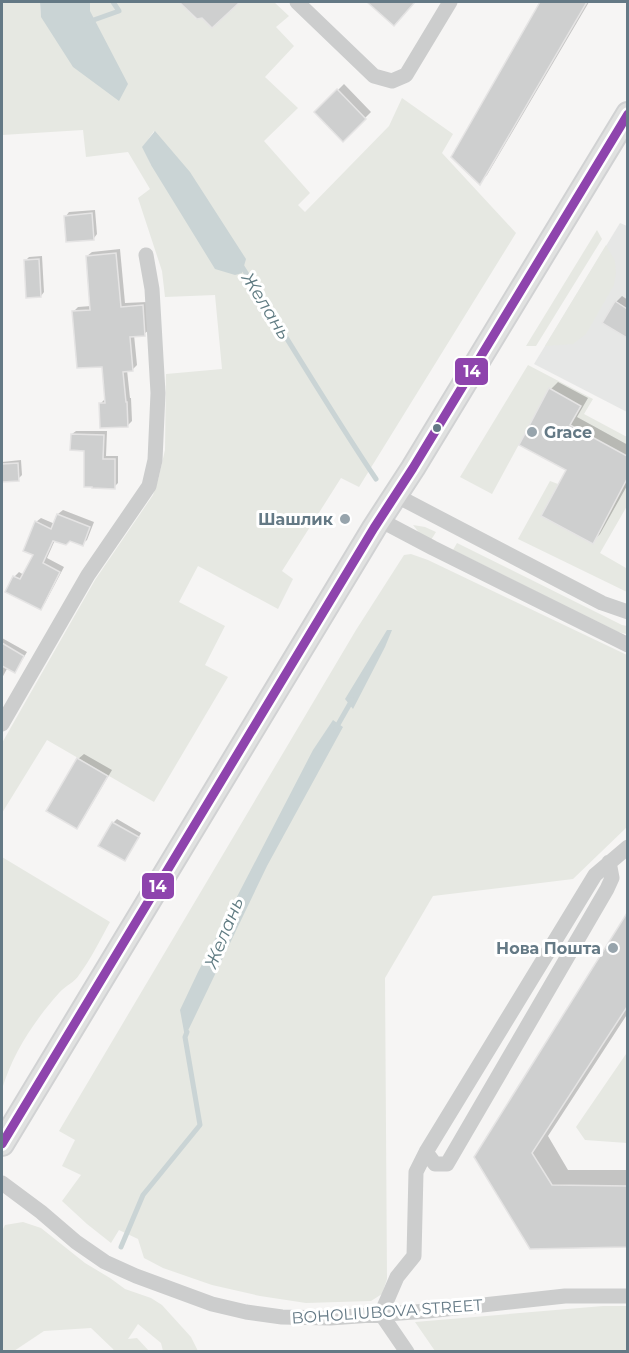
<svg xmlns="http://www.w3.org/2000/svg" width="629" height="1353" font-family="Montserrat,sans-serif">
	<rect width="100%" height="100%" fill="#f6f5f4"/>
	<path fill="#e6e7e6" d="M 620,223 L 627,226 L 627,412 L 534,364 Z"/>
	<path fill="#e6e8e2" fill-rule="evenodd" d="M 2,2 L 40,2 L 41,17 L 90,11 L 90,2 L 184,2 L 187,5 L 186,9 L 196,19 L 202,18 L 212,28 L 240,2 L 274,2 L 289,16 L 276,27 L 294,46 L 265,77 L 298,108 L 264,141 L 310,193 L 298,205 L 305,212 L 389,126 L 402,98 L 453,134 L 442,153 L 516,233 L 359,487 L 341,478 L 282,571 L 293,579 L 278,609 L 198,566 L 179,602 L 225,626 L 205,665 L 228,677 L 154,802 L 47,740 L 2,813 L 2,743 L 95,580 L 153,495 L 158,480 L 165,450 L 166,374 L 222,369 L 215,295 L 165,297 L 162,271 L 138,198 L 150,189 L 128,152 L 86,157 L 83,130 L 2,135 ZM 154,131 L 151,165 L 143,147 Z
		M 597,230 L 602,239 L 536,346 L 526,346 Z
		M 606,245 L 615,261 L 616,273 L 614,285 L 586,334 L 573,344 L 545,346 Z
		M 528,365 L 593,399 L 584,414 L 627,437 L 627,456 L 570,425 L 581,406 L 549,389 L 492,494 L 460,477 Z
		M 627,479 L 627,506 L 600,553 L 626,568 L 627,566 L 627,592 L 518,539 L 550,481 L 558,484 L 541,516 L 593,544 Z
		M 413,525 L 425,527 L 436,532 L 431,540 L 421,535 Z
		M 457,543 L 622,625 L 627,626 L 627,633 L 626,634 L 618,632 L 453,550 Z
		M 411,554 L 428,560 L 627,655 L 627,827 L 573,879 L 433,896 L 385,978 L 387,1279 L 382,1294 L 371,1301 L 306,1303 L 260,1296 L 212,1285 L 163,1268 L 144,1258 L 138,1239 L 119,1230 L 111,1243 L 87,1224 L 62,1201 L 81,1175 L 62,1166 L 75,1140 L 59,1131 L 356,630 L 404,555 Z
		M 2,857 L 110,922 C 100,940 91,959 79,975 C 75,982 65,986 59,993 C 34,1021 13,1053 2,1089 Z
		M 626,1054 L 628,1054 L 627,1143 L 585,1140 L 576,1127 Z
		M 23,1222 L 41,1228 L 85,1263 L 110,1278 L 125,1289 L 151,1298 L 162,1305 L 191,1337 L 198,1351 L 163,1351 L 161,1343 L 138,1324 L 128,1339 L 137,1338 L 149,1351 L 114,1351 L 113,1349 L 91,1328 L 44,1331 L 14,1351 L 2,1351 L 2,1231 L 5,1225 Z
		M 603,1306 L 627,1306 L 627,1351 L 435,1351 L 415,1322 Z"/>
	<path fill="#cad4d5" d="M 40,2 L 90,2 L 90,11 L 128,84 L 119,101 L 73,67 L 41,17 Z
		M 155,131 L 190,172 L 246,259 L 242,273 L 235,275 L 215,269 L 151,165 L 142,147 Z
		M 387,630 L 392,630 L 385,647 L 353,709 L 345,699 Z
		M 333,720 L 343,727 L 267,866 L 185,1037 L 180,1010 L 198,972 L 313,750 Z"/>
	<path fill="#0003" d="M 186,2 L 237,2 L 212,26 Z
		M 369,2 L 414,2 L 394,24 Z
		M 542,2 L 589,2 L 487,175 L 480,182 L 453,156 Z
		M 344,84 L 371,112 L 343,140 L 316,112 Z
		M 95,210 L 97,234 L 94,238 L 66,216 L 69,212 Z
		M 120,249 L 125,303 L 147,302 L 149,330 L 144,334 L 134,335 L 137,365 L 132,370 L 127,370 L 130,398 L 131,398 L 132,421 L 127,426 L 101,403 L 105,399 L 103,365 L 73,312 L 78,307 L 91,306 L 87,256 L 92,252 Z
		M 42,256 L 44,292 L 41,296 L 25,261 L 29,257 Z
		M 622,296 L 628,300 L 628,336 L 604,322 L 616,302 Z
		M 558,382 L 588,398 L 577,417 L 628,445 L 628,484 L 600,534 L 592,542 L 568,469 L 551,389 Z
		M 76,431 L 107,431 L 106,456 L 118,456 L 118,483 L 114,487 L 72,434 Z
		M 21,460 L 22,475 L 18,479 L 2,480 L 2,462 Z
		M 63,510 L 94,522 L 87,540 L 82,544 L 70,539 L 55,540 L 47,558 L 64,567 L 45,603 L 40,608 L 7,591 L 14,577 L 19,572 L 24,575 L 35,554 L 36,522 L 41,518 L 55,524 L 58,514 Z
		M 2,638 L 27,652 L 18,667 L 14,671 L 8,667 L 2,678 Z
		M 84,754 L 112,770 L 82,821 L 76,827 L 78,759 Z
		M 117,819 L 141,833 L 128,856 L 125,859 L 100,845 L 113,823 Z
		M 628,916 L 628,1013 L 548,1136 L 568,1170 L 628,1170 L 628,1245 L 531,1248 L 476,1157 Z"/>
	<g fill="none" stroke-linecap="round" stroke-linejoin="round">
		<path stroke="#cad4d5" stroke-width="5" d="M 88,22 L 119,11 L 113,2
			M 241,265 C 286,336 329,409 376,479
			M 336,728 L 352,700
			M 121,1247 L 143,1195 L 200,1125 L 185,1037 L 187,1032"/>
	</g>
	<path fill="#cecfcf" stroke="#e5e4e4" stroke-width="1.5" d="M 179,2 L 240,2 L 212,28 L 202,18 L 197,19 Z
		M 367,2 L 415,2 L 394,26 Z
		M 540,2 L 587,2 L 480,185 L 451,157 Z
		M 337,89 L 366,119 L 343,142 L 314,112 Z
		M 92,213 L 94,240 L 66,242 L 64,216 Z
		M 116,253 L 121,307 L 143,305 L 145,336 L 130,337 L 133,371 L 123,372 L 126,402 L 127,402 L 128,427 L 100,428 L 99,403 L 105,403 L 102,367 L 77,368 L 72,311 L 90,310 L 86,256 Z
		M 39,259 L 41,297 L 26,298 L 24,260 Z
		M 615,301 L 627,309 L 627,338 L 602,323 Z
		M 549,388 L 581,406 L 570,425 L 627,456 L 627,479 L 593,544 L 541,516 L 566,470 L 519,445 Z
		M 71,434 L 104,435 L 103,459 L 115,459 L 115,489 L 92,488 L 92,487 L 84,487 L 84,451 L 70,450 Z
		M 18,463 L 19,481 L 2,482 L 2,464 Z
		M 57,514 L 90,527 L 83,546 L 70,541 L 66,545 L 53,541 L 43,563 L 60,572 L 41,610 L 5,592 L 13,576 L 20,579 L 33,555 L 23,551 L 35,521 L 51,529 Z
		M 2,643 L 24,656 L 15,673 L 2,666 Z
		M 77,758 L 108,776 L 77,829 L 46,811 Z
		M 112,822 L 139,837 L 125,861 L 98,846 Z
		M 627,913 L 627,1007 L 532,1153 L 552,1185 L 627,1186 L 627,1247 L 530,1249 L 474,1157 Z"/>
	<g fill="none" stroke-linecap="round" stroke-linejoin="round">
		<defs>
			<path id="secondary" d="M 2,1144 L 374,528 L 413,468 L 628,114"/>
		</defs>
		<use href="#secondary" stroke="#d1d2d3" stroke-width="26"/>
		<path stroke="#cccdcd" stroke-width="15" d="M 297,2 L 374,76 L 392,81 L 406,75 L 450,2
			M 395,495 L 602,603 L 628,612
			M 380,520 L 433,548 L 628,645
			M 2,724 L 88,575 L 149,486 L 155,460 L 158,393 L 152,289 L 146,255
			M 426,1152 L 435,1164 L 447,1164 L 607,889 L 612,878 L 609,862
			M 2,1183 L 41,1212 L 76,1242 L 105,1262 L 136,1276 L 212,1304 L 246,1312 L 282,1317 L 330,1318 L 428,1311 L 565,1296 L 628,1296
			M 381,1314 L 397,1277 L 414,1256 L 416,1172 L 426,1152 L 595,875 L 628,847
			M 381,1314 L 407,1352"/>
		<use href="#secondary" stroke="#e0e1e0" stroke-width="22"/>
		<defs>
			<path id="bus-1" d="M 2,1144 L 374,528 L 413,468 L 628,114"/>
		</defs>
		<use href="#bus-1" stroke="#fff" stroke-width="14"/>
		<use href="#bus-1" stroke="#8e44ad" stroke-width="9"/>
	</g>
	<circle fill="#647985" stroke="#fff" stroke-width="2" cx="437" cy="428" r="5"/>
	<g fill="#97a4ac" stroke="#fff" stroke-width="2">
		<circle cx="532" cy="432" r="6"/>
		<circle cx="345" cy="519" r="6"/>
		<circle cx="613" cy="948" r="6"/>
	</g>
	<g text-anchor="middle" stroke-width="6" stroke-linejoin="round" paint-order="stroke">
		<g font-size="16" font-weight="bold" fill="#647985" stroke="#fff" text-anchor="end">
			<text x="544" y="438" text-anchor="start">Grace</text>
			<text x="333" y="525">Шашлик</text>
			<text x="601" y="954">Нова Пошта</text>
		</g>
		<g font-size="16" fill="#647985" stroke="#fff">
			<text transform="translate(387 1311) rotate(-4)" y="6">BOHOLIUBOVA STREET</text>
		</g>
		<g font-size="18" font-style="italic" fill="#5f7b82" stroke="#fff">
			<text transform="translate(266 306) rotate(58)" y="6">Желань</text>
			<text transform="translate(224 933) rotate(-68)" y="6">Желань</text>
		</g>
	</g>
	<g stroke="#fff" stroke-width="2">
		<rect x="454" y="357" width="35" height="29" rx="6" fill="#8e44ad"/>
		<rect x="141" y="872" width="34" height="28" rx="6" fill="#8e44ad"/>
	</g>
	<g font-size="16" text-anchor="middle" font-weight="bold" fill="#fff">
		<text x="472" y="377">14</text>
		<text x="158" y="892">14</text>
	</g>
	<rect width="629" height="1353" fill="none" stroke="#647985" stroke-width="6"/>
</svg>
